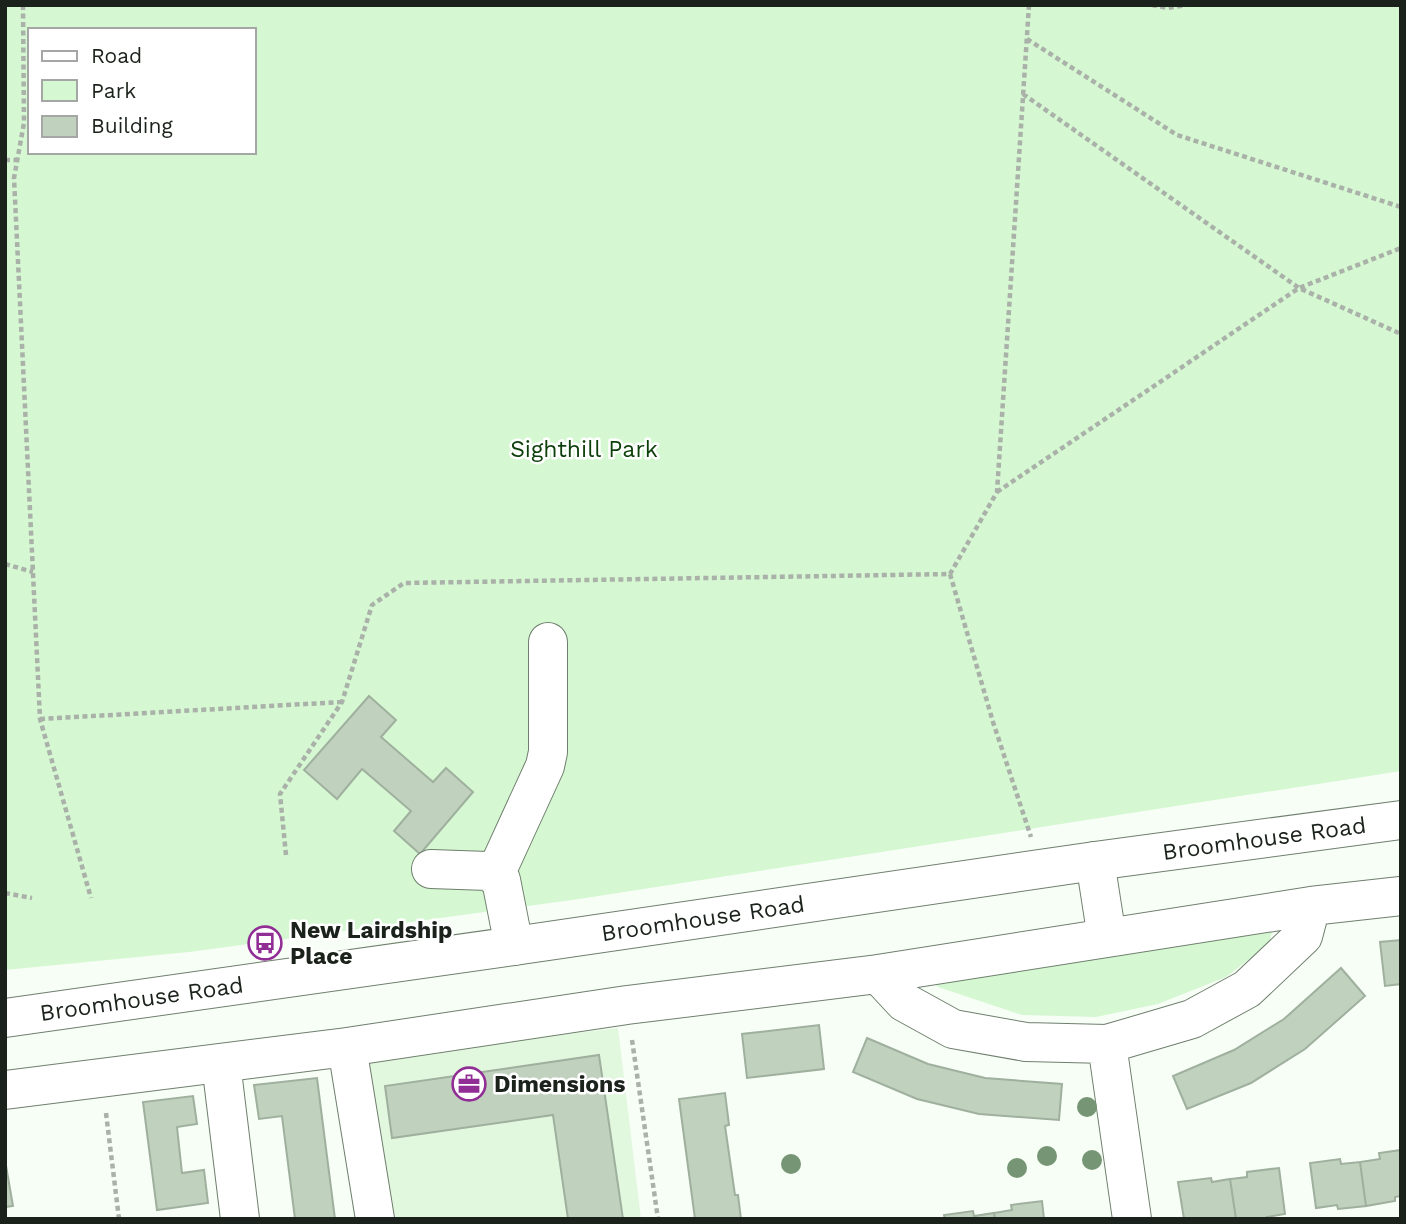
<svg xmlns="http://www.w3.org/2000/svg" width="1406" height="1224" font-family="'Work Sans',sans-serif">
	<rect width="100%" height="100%" fill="#f7fef6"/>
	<path fill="#e1f8de" d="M 618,1028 L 641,1219 L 354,1219 L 335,1057 L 362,1058 Z"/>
	<path fill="#d5f7d2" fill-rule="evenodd" d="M 5,5 L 1401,5 L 1401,771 L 579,899 L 189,952 L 5,970 ZM 30,30 L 254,30 L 254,152 L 30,152 Z
		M 1273,928 L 1269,944 L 1226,977 L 1158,1004 L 1096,1017 L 1022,1015 L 938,987 L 932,978 Z"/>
	<path fill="#c0d1be" stroke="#9fb09e" stroke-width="2" d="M 369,696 L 396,720 L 381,737 L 433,782 L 446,768 L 473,792 L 420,854 L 394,831 L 411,811 L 362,769 L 337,799 L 304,770 Z
		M 1401,940 L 1401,984 L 1385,986 L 1380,942 Z
		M 1341,968 L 1365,996 L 1305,1049 L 1251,1083 L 1187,1109 L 1173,1076 L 1234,1050 L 1284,1019 Z
		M 819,1025 L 824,1069 L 747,1078 L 742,1034 Z
		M 867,1038 L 928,1064 L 985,1078 L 1062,1084 L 1059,1120 L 979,1114 L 917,1099 L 853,1072 Z
		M 599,1055 L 623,1219 L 568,1219 L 553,1115 L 392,1138 L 385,1086 Z
		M 317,1078 L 335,1219 L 295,1219 L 282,1116 L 259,1119 L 254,1085 Z
		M 725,1093 L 729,1125 L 725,1126 L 735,1195 L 738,1195 L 741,1219 L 695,1219 L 679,1099 Z
		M 193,1096 L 197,1124 L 177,1127 L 182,1173 L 204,1170 L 208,1203 L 157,1210 L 143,1102 Z
		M 1401,1150 L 1401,1196 L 1395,1197 L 1395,1201 L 1366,1206 L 1360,1162 L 1380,1159 L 1379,1153 Z
		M 1340,1159 L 1341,1164 L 1360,1162 L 1366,1206 L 1338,1209 L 1337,1205 L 1316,1208 L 1310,1163 Z
		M 5,1160 L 13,1206 L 5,1207 Z
		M 1279,1168 L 1285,1214 L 1267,1217 L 1268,1219 L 1236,1219 L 1230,1179 L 1247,1177 L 1247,1172 Z
		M 1211,1178 L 1212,1182 L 1230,1179 L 1236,1219 L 1184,1219 L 1178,1182 Z
		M 1042,1201 L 1044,1219 L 995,1219 L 994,1213 L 1012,1210 L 1011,1205 Z
		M 973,1211 L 974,1216 L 994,1213 L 995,1219 L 945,1219 L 944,1215 Z"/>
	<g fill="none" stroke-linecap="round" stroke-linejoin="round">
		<defs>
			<path id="minor" d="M 1095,861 L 1107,938
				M 431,869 L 488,871 L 501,880 L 514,946
				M 495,875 L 545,766 L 548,752 L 548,642
				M 878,974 L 904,1002 L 953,1029 L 1026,1042 L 1107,1044 L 1192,1019 L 1247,989 L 1303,936 L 1311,906
				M 1107,1044 L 1132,1219
				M 347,1047 L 375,1219
				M 221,1063 L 240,1219
				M 5,1090 L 347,1047 L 627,1005 L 878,974 L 1311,906 L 1401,896"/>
			<g id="major">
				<path id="s1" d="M 5,1018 L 514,946 L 1095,861 L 1401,820"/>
			</g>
		</defs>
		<use href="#minor" stroke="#6f7f6d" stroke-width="40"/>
		<use href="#major" stroke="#6f7f6d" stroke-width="40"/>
		<path stroke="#aab1a9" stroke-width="4.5" stroke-dasharray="5 3.5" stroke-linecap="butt" d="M 23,5 L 24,123 L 14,178 L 40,719 L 91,898
			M 1152,5 L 1168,8 L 1186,5
			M 1027,39 L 1177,135 L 1401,207
			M 1023,94 L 1299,288 L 1401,334
			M 5,160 L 18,160
			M 997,492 L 1299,288 L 1401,248
			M 5,564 L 33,572
			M 950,574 L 993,722 L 1031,837
			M 40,719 L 341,702
			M 286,855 L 280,794 L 342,702 L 372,605 L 404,583 L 950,574 L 997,492 L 1029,5
			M 5,893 L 32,898
			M 632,1040 L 658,1219
			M 106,1113 L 119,1219"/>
		<use href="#minor" stroke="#fff" stroke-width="38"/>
		<use href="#major" stroke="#fff" stroke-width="38"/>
	</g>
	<g fill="#769574">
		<circle cx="1087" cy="1107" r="10"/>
		<circle cx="1047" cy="1156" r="10"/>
		<circle cx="1092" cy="1160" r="10"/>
		<circle cx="791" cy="1164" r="10"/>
		<circle cx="1017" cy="1168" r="10"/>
	</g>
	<defs>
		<symbol id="bus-ring" viewBox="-11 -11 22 22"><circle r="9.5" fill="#fff" stroke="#912e95" stroke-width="1.5"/><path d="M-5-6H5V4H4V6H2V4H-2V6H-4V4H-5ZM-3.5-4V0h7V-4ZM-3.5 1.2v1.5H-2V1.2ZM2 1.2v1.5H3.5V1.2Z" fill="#912e95"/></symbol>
		<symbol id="office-ring" viewBox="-11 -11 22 22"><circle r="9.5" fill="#fff" stroke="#912e95" stroke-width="1.5"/><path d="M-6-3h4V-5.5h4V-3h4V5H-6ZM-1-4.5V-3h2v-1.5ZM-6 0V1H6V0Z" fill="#912e95"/></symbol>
	</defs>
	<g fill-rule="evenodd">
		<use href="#bus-ring" x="246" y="924" width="38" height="38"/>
		<use href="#office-ring" x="450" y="1065" width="38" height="38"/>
	</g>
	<g text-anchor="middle" stroke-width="5" stroke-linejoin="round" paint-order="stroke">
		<g font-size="23" fill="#0c3f0a" stroke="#fff">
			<text x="584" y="457">Sighthill Park</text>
		</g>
		<g font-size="23" fill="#1b221b" stroke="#fff">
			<text dy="8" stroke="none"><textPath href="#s1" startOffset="1272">Broomhouse Road</textPath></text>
			<text dy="8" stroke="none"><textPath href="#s1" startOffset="705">Broomhouse Road</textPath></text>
			<text dy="8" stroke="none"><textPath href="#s1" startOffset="138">Broomhouse Road</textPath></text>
		</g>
		<g font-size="23" font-weight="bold" fill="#1b221b" stroke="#fff" text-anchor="start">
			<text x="290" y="938">New Lairdship<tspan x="290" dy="26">Place</tspan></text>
			<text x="494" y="1092">Dimensions</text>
		</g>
	</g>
	<rect width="1406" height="1224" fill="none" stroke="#1b221b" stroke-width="14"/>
	<rect x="28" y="28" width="228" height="126" fill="#ffffff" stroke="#a4a7a4" stroke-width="2"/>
	<rect x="42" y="51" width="35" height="10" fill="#ffffff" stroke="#a4a7a4" stroke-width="2"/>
	<text x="91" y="63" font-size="21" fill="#1b221b">Road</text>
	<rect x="42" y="80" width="35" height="21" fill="#d5f7d2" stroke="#a4a7a4" stroke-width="2"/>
	<text x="91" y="98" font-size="21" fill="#1b221b">Park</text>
	<rect x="42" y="116" width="35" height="21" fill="#c0d1be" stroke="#a4a7a4" stroke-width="2"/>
	<text x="91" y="133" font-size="21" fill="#1b221b">Building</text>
</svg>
